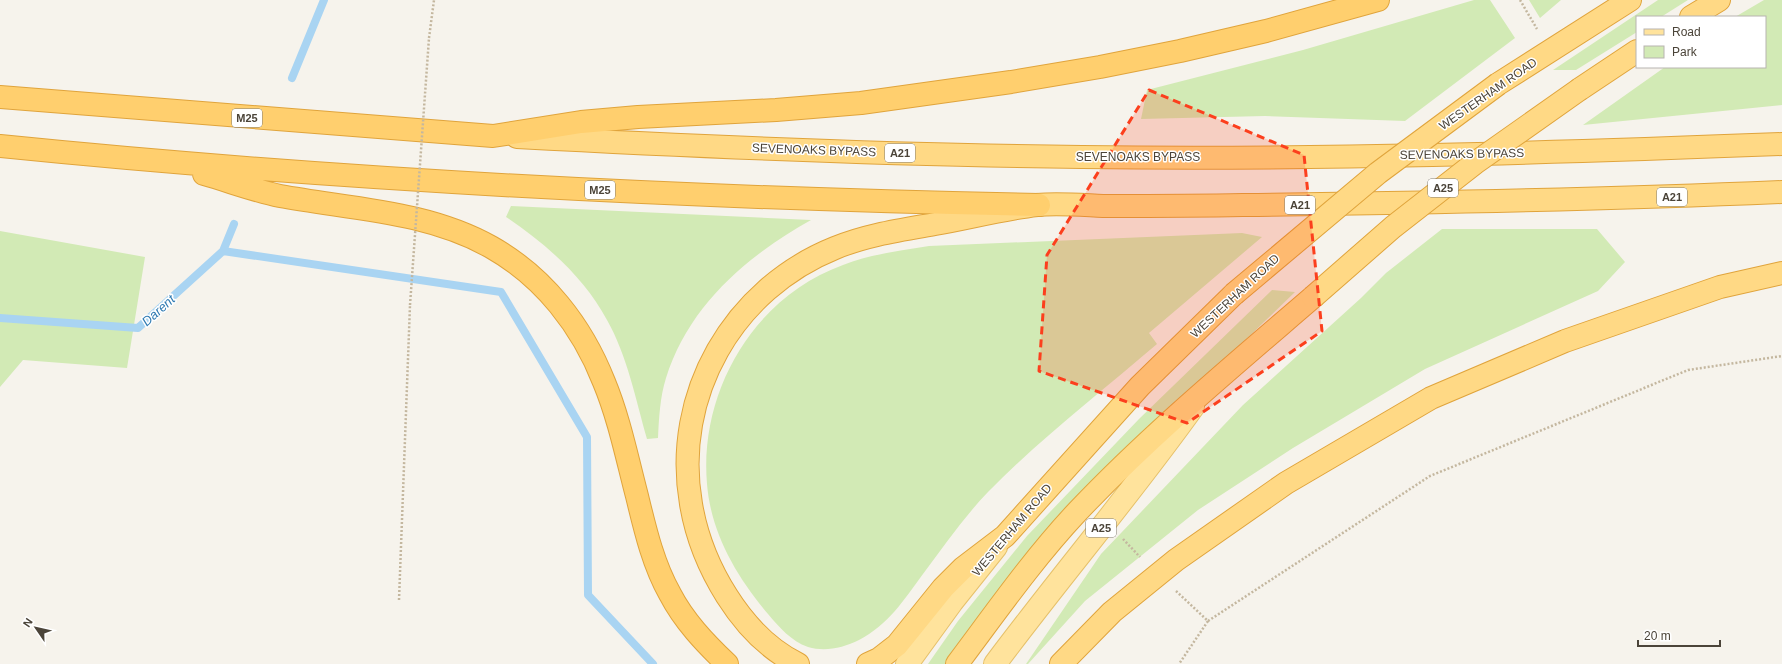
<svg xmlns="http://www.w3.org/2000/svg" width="1782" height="664" font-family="Arial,sans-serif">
	<rect width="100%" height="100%" fill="#f6f3ec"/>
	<path fill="#d2eab5" d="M 1474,0 L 1490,0 L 1515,38 L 1405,121 L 1265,116 L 1141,119 L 1147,90 L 1303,50 Z
		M 1529,0 L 1561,0 L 1540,18 Z
		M 1658,0 L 1688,0 L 1661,17 L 1637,17 L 1637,32 L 1576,70 L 1553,70 Z
		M 1764,0 L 1782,0 L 1782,105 L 1583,125 L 1665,67 L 1765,67 L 1765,17 L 1735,17 Z
		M 511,206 L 811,220 C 747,256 689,305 666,378 C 660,397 659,418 658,438 L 647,439 C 636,400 627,355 607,320 C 584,277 546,244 506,217 Z
		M 1442,229 L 1597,229 L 1625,262 L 1598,291 L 1425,369 L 1293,448 L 1198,510 L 1085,601 L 1028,664 L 1026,664 L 1101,554 L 1243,405 L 1361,298 L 1386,273 Z
		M 0,231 L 145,257 L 127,368 L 23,360 L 0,387 Z
		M 1242,233 L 1262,237 L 1149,333 L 1157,344 C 1101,392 1040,439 988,492 C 964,517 944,546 923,574 C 903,601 889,624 859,640 C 843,648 825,652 808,647 C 791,641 779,627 768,614 C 737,577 711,534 707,484 C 699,391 754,297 843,265 C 871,254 900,251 929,246 Z
		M 1272,290 L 1295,292 L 1170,413 L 947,664 L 928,664 L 958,621 L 1027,536 L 1139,419 Z"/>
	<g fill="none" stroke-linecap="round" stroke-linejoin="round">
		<path stroke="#a9d4f2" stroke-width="8" d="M 292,78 L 324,0
			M 223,251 L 501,292 L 587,437 L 588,595 L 653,664
			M 0,318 L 138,328 L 223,251 L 234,224"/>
		<defs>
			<path id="primary" d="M 907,664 L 952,602 L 996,547
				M 995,664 C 1060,577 1130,495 1193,407"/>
			<path id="trunk" d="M 1691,17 L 1719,0
				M 1498,84 L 1630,0
				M 1580,89 L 1637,51
				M 517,137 C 705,147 894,155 1082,157 C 1316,160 1549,153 1782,144
				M 798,664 C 741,636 701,564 691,504 C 672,395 733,289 835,248 C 866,235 901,230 935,224 C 969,218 1003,209 1037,205 C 1058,203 1081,205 1103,206 C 1150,206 1196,206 1243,205 C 1423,203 1602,200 1782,192
				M 868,664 L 879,659 L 897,645 L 943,588 L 963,568 L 1005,536 L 1140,386 L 1234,294
				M 957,664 C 996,612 1033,559 1077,512 C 1150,435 1233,366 1313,297
				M 1061,664 L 1112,612 L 1176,560 L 1286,483 L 1431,398 L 1565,341 L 1720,287 L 1782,273"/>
			<path id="motorway" d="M 0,97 L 493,136 L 581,122 L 638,117 L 776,110 L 861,103 L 1011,82 L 1100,67 L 1180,51 L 1266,31 L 1378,0
				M 0,146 C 345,181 692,198 1039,205
				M 204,174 C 229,181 255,191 280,196 C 351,209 427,211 491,247 C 544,277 582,326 604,382 C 619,418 627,458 637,496 C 645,529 653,564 670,594 C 684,621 705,643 727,664"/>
		</defs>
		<use href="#primary" stroke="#e6c16a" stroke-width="24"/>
		<use href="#trunk" stroke="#e0a43c" stroke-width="24"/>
		<use href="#motorway" stroke="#e0a43c" stroke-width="24"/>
		<path stroke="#c4b79f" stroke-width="2.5" stroke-dasharray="2 2" stroke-linecap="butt" d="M 1520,0 L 1537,29
			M 429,38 L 434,0
			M 1123,539 L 1140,557
			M 1176,591 L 1208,621 L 1179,664
			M 399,600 L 410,305
			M 1208,621 L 1430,476 L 1688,370 L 1782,356"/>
		<use href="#primary" stroke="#ffe39c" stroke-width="22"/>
		<use href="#trunk" stroke="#ffd985" stroke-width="22"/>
		<use href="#motorway" stroke="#ffcf6e" stroke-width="22"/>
		<defs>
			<path id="trunk-bridge" d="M 1234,294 L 1378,173 L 1498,84
				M 1313,297 L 1393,227 L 1475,163 L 1580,89"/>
		</defs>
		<use href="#trunk-bridge" stroke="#e0a43c" stroke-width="24" stroke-linecap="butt"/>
		<path stroke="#c4b79f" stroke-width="2.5" stroke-dasharray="2 2" stroke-linecap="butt" d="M 410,305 L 429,38"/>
		<use href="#trunk-bridge" stroke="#ffd985" stroke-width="22"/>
	</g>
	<path fill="#fc3f1d" fill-opacity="0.2" stroke="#fc3f1d" stroke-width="3" stroke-dasharray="8 5" stroke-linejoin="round" d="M 1149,90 L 1304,155 L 1322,331 L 1187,423 L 1039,371 L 1047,255 Z"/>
	<g text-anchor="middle" stroke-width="3" stroke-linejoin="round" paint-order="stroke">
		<g fill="#fff" stroke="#817c74" stroke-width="1">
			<rect x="232" y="109" width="30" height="18" rx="3"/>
			<rect x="885" y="144" width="30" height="18" rx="3"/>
			<rect x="1428" y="179" width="30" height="18" rx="3"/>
			<rect x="585" y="181" width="30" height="18" rx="3"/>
			<rect x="1657" y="188" width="30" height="18" rx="3"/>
			<rect x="1285" y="196" width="30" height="18" rx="3"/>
			<rect x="1086" y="519" width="30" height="18" rx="3"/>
		</g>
		<g font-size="11" font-weight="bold" fill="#4b4439">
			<text x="247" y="122">M25</text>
			<text x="900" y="157">A21</text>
			<text x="1443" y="192">A25</text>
			<text x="600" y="194">M25</text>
			<text x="1672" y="201">A21</text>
			<text x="1300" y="209">A21</text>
			<text x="1101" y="532">A25</text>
		</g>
		<g font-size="12" fill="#4b4439" stroke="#fff">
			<text transform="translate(1488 94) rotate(-35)" y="4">WESTERHAM ROAD</text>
			<text transform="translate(814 150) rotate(2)" y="4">SEVENOAKS BYPASS</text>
			<text transform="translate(1462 154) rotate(-1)" y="4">SEVENOAKS BYPASS</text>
			<text x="1138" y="161">SEVENOAKS BYPASS</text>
			<text transform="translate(1235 296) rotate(-43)" y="4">WESTERHAM ROAD</text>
			<text transform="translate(1012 530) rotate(-50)" y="4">WESTERHAM ROAD</text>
		</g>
		<g font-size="13" font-style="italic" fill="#2e7ab2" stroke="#fff">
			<text transform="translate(158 310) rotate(-42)" y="5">Darent</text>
		</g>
	</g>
	<rect x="1636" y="16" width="130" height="52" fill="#ffffff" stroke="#b7b4b0"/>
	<rect x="1644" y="29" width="20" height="6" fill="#ffe39c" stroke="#b7b4b0"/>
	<text x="1672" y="36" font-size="12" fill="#4b4439">Road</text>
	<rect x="1644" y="46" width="20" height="12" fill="#d2eab5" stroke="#b7b4b0"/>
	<text x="1672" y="56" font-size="12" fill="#4b4439">Park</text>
	<g transform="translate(36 628) rotate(304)" stroke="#ffffff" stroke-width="3" paint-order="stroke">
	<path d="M0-3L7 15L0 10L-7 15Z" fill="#4b4439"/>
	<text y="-6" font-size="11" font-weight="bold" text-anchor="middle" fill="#4b4439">N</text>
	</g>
	<path d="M1638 640v6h82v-6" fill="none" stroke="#4b4439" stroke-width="2"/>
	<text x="1644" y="640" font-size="12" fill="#4b4439" stroke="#ffffff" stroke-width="3" paint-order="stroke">20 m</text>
</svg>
